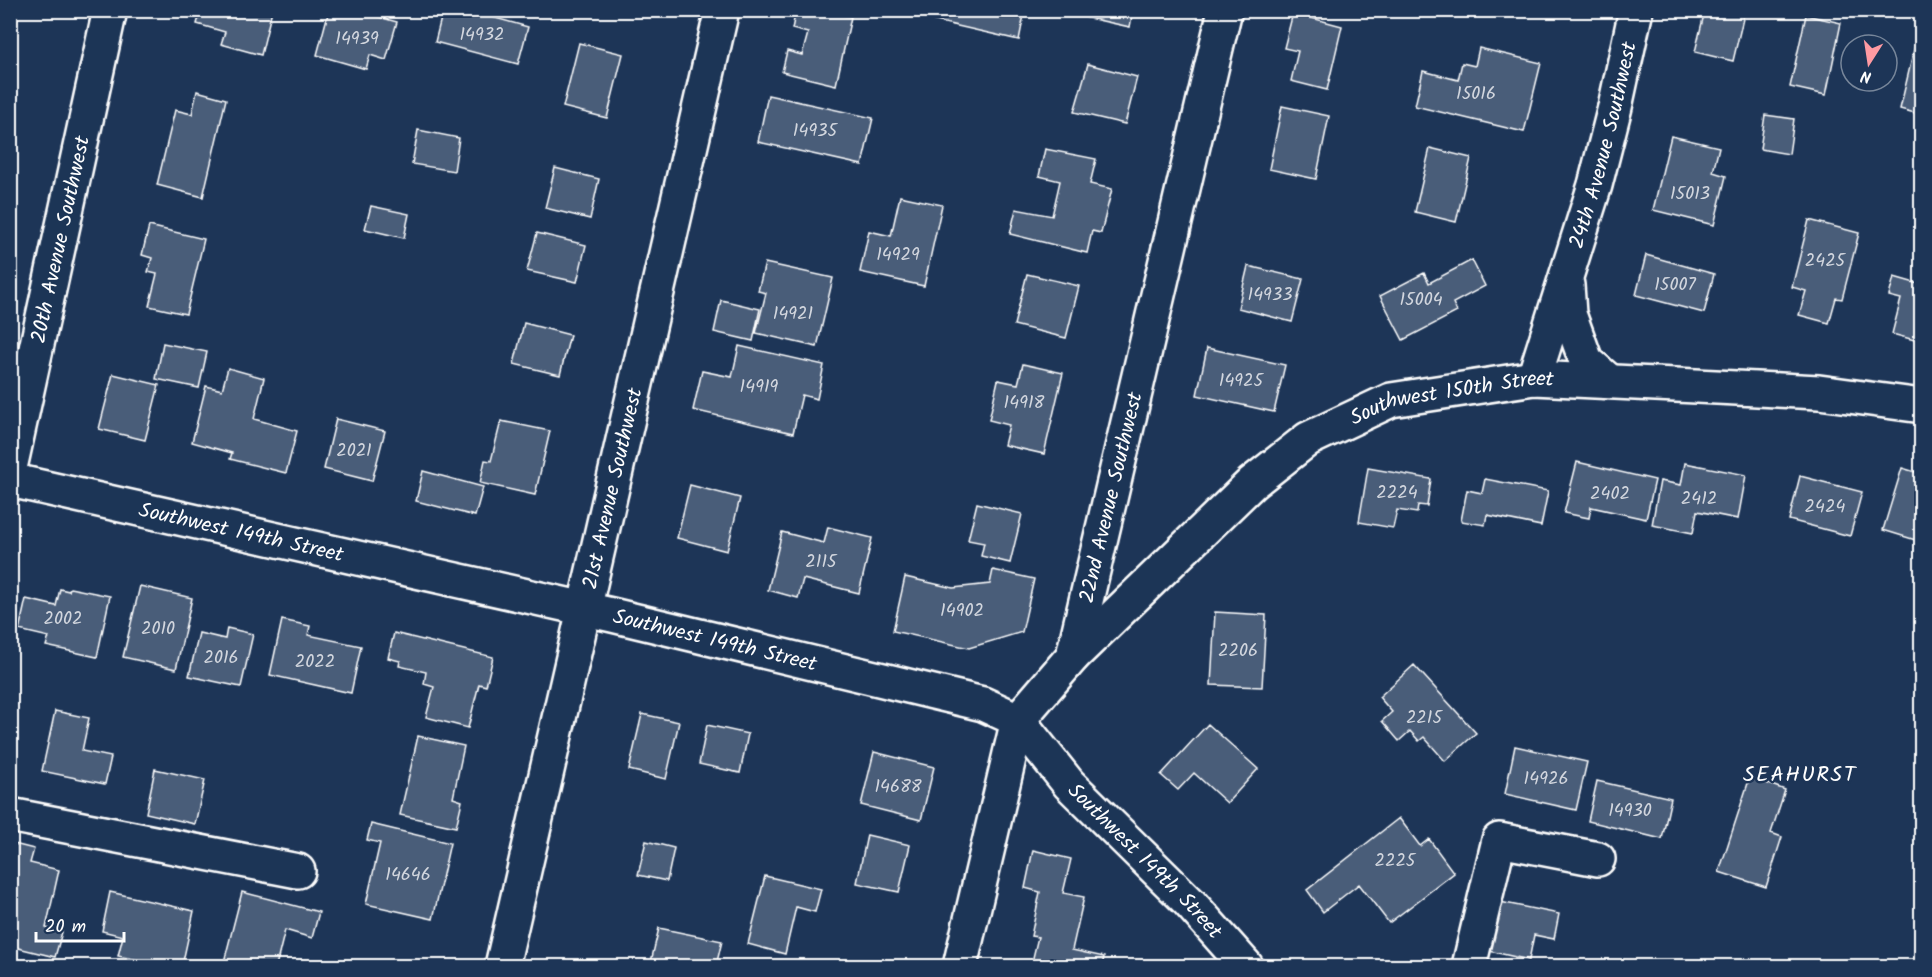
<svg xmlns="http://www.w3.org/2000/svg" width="1932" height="977" font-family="Kalam,sans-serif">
	<rect width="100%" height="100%" fill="#1d3557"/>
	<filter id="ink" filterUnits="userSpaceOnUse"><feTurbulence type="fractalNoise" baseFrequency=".0167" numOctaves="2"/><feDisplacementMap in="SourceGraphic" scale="12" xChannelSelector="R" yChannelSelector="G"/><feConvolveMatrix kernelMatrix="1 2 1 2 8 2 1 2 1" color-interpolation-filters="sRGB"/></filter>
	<g filter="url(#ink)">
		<path fill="#4a5d79" stroke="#fff" stroke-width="1.5" d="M 201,10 L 272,10 L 261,55 L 221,44 L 225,32 L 197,24 Z
			M 329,10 L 354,10 L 397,22 L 386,60 L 370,55 L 366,69 L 317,55 Z
			M 443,10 L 467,10 L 528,27 L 518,64 L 435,42 Z
			M 796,10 L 821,10 L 851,17 L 836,85 L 782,72 L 787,51 L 802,55 L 808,33 L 792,29 Z
			M 920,10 L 1025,10 L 1019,40 L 918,17 Z
			M 1052,10 L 1133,10 L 1130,27 Z
			M 1705,10 L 1745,10 L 1733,61 L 1695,52 Z
			M 1293,13 L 1342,26 L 1327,90 L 1291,81 L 1298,51 L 1284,48 Z
			M 1806,15 L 1841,23 L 1826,95 L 1790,87 Z
			M 1916,41 L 1922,42 L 1922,115 L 1900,109 Z
			M 579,43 L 623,54 L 607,118 L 563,107 Z
			M 1479,48 L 1541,63 L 1524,132 L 1415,106 L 1423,71 L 1458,80 L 1462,63 L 1475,66 Z
			M 1088,64 L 1137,77 L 1125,124 L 1074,112 Z
			M 10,68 L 15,69 L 10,91 Z
			M 197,91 L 226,99 L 203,197 L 157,185 L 175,110 L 192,114 Z
			M 768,95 L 873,118 L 862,165 L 758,142 Z
			M 1282,106 L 1329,116 L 1316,179 L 1269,169 Z
			M 1765,115 L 1794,119 L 1789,154 L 1760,149 Z
			M 418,130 L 459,138 L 454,171 L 412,164 Z
			M 1671,136 L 1719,147 L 1713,172 L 1726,176 L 1714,225 L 1653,210 Z
			M 1430,148 L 1471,158 L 1456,222 L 1415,212 Z
			M 1045,149 L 1096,159 L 1090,184 L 1112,189 L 1101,233 L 1092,231 L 1087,253 L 1010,234 L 1016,209 L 1052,216 L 1060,181 L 1039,176 Z
			M 555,168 L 599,179 L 590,219 L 545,208 Z
			M 900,196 L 942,205 L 924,286 L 860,272 L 869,231 L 891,236 Z
			M 371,206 L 409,214 L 404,238 L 365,229 Z
			M 1809,220 L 1859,233 L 1842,299 L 1836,298 L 1829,323 L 1799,315 L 1806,291 L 1792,287 Z
			M 149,226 L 204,239 L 186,314 L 149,306 L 157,274 L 148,272 L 152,258 L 142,255 Z
			M 537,233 L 586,245 L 577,282 L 527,271 Z
			M 1646,255 L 1714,274 L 1704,313 L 1636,295 Z
			M 1472,260 L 1485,286 L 1453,303 L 1457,312 L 1403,340 L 1380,296 L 1424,273 L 1429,283 Z
			M 765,263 L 833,278 L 817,347 L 756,333 L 766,293 L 758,291 Z
			M 1248,266 L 1303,279 L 1292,322 L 1238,308 Z
			M 1027,274 L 1079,286 L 1066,338 L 1014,325 Z
			M 1894,277 L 1922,285 L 1922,342 L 1892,334 L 1901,299 L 1889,296 Z
			M 721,300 L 760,309 L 753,341 L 714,332 Z
			M 524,323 L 570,335 L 560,375 L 514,364 Z
			M 163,343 L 207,352 L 199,388 L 156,379 Z
			M 739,346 L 824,365 L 817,399 L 802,395 L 793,433 L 693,410 L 702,371 L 732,377 Z
			M 1207,348 L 1285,365 L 1274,412 L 1197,395 Z
			M 1023,364 L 1063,373 L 1044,454 L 1004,445 L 1009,425 L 989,420 L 998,380 L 1018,384 Z
			M 228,368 L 264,378 L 254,419 L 297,431 L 286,473 L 230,459 L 232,453 L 192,442 L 206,386 L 222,390 Z
			M 113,374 L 159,385 L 145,440 L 99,429 Z
			M 336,419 L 385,431 L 372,481 L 324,469 Z
			M 501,421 L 550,431 L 535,495 L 480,483 L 485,460 L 491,461 Z
			M 1577,462 L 1655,480 L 1646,519 L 1591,507 L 1589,518 L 1564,513 Z
			M 1685,463 L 1746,475 L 1738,519 L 1697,511 L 1693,533 L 1652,525 L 1660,481 L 1681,485 Z
			M 1368,468 L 1431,479 L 1427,506 L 1418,505 L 1417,513 L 1397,510 L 1393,528 L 1359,522 Z
			M 1902,468 L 1922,474 L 1922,542 L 1883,530 Z
			M 423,471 L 483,487 L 475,516 L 416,501 Z
			M 1800,476 L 1862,492 L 1850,536 L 1789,520 Z
			M 1485,479 L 1548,491 L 1541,526 L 1487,515 L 1485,525 L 1461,521 L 1467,490 L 1482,493 Z
			M 690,485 L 740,498 L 727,551 L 677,538 Z
			M 977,503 L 1022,514 L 1010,563 L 981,556 L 984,543 L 968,540 Z
			M 828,527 L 872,538 L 859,593 L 803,579 L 798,598 L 768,590 L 782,532 L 824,543 Z
			M 993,570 L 1034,579 L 1022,632 L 969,648 L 893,631 L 905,577 L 953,588 L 990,584 Z
			M 140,586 L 192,598 L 176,669 L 123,657 Z
			M 70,588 L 110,596 L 97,657 L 46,646 L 49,637 L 19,630 L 26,599 L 56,606 L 60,589 L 69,591 Z
			M 1215,612 L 1266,615 L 1262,687 L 1211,685 Z
			M 282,620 L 310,626 L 308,635 L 361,646 L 351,693 L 270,675 Z
			M 227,628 L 253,634 L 241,687 L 189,676 L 199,633 L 225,639 Z
			M 394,633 L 493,657 L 486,686 L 479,684 L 468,728 L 426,717 L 434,687 L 424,684 L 426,672 L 399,666 L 400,661 L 388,658 Z
			M 1414,665 L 1476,733 L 1445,761 L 1424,737 L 1419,741 L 1410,731 L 1399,741 L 1382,721 L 1392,712 L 1379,697 Z
			M 55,711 L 89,718 L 82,751 L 111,757 L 105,784 L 42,771 Z
			M 642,714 L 679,722 L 666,779 L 629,770 Z
			M 1208,724 L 1258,769 L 1227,803 L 1194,773 L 1178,790 L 1161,775 Z
			M 707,725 L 748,734 L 740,773 L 699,764 Z
			M 418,736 L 464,746 L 453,798 L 462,801 L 456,827 L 400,815 Z
			M 1515,746 L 1587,762 L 1576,810 L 1505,794 Z
			M 874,752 L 934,767 L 921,820 L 861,805 Z
			M 155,769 L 205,780 L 195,824 L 146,813 Z
			M 1750,777 L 1785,790 L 1771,833 L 1782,837 L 1766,887 L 1719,872 Z
			M 1597,781 L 1671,798 L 1662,839 L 1588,821 Z
			M 1399,818 L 1420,846 L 1429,839 L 1454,873 L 1389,923 L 1359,884 L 1323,912 L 1307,890 Z
			M 371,824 L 450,843 L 433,919 L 366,904 L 380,843 L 367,840 Z
			M 867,835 L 910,845 L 899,892 L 857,883 Z
			M 646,841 L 674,848 L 667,881 L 638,875 Z
			M 10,843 L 34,849 L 30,863 L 59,870 L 46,928 L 62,932 L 55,957 L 10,946 Z
			M 1033,850 L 1071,859 L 1063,893 L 1084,897 L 1072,950 L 1104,957 L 1102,966 L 1031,966 L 1038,937 L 1031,936 L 1040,892 L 1025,888 Z
			M 765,876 L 821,889 L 815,912 L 796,907 L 785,954 L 748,944 Z
			M 110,892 L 194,911 L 182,966 L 168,966 L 118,956 L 123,936 L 102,931 Z
			M 242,892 L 319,912 L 312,938 L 285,930 L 276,966 L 223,966 Z
			M 1500,902 L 1559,914 L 1554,939 L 1534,935 L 1529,960 L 1489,951 Z
			M 659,928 L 722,941 L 716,966 L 650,966 Z"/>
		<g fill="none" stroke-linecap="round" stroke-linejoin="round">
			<defs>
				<g id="minor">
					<path d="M 1567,285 L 1569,314 L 1586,361 L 1609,381"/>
					<path id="s1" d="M 1534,378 L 1595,185 L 1615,107 L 1636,10"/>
					<path id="s2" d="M 10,468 L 110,10"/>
					<path id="s3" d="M 10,480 L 612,615 L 983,704 L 1018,720 L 1069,784 L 1189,902 L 1246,966"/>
					<path id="s4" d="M 1073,656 L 1252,483 L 1308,439 L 1391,400 L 1534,378 L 1819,392 L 1922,406"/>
					<path d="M 10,815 L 298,871"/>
					<path id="s5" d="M 502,966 L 722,10"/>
					<path id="s6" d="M 960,966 L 1018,720 L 1073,656 L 1225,10"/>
					<path d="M 1469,966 L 1499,840 L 1598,859"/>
				</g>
			</defs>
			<use href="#minor" stroke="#fff" stroke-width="38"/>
			<use href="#minor" stroke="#1d3557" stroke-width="33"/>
		</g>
	</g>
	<g text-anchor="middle" stroke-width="5" stroke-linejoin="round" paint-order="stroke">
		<g font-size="18" fill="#d2d6de">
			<text x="482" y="40">14932</text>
			<text x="357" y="44">14939</text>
			<text x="1476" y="99">15016</text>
			<text x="815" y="136">14935</text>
			<text x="1690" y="199">15013</text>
			<text x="898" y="260">14929</text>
			<text x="1825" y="266">2425</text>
			<text x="1675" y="290">15007</text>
			<text x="1270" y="300">14933</text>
			<text x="1421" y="305">15004</text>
			<text x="793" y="319">14921</text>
			<text x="1241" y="386">14925</text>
			<text x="759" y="392">14919</text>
			<text x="1024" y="408">14918</text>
			<text x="354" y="456">2021</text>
			<text x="1397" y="498">2224</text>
			<text x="1610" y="499">2402</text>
			<text x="1699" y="504">2412</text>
			<text x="1825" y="512">2424</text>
			<text x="821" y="567">2115</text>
			<text x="962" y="616">14902</text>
			<text x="63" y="624">2002</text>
			<text x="158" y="634">2010</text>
			<text x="1238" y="656">2206</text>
			<text x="221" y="663">2016</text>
			<text x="315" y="667">2022</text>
			<text x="1424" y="723">2215</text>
			<text x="1546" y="784">14926</text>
			<text x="898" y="792">14688</text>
			<text x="1630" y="816">14930</text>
			<text x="1395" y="866">2225</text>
			<text x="408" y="880">14646</text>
		</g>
		<g font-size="21" fill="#fff" stroke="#1d3557">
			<text dy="7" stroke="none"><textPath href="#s1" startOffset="243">24th Avenue Southwest</textPath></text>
			<text dy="7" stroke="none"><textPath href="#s2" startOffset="234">20th Avenue Southwest</textPath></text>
			<text dy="7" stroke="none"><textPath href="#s4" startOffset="472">Southwest 150th Street</textPath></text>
			<text dy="7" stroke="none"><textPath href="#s5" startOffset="490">21st Avenue Southwest</textPath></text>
			<text dy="7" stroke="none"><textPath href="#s6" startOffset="500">22nd Avenue Southwest</textPath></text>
			<text dy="7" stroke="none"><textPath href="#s3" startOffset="237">Southwest 149th Street</textPath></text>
			<text dy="7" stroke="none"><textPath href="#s3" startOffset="723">Southwest 149th Street</textPath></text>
			<text dy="7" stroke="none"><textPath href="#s3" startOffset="1227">Southwest 149th Street</textPath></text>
		</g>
		<g font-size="22" letter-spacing="1.5" fill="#fff" stroke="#1d3557">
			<text x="1800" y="781">SEAHURST</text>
		</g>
	</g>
	<rect width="1932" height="977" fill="none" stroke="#1d3557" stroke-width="36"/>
	<rect x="18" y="18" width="1896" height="941" fill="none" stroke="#fff" stroke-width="2" filter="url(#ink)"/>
	<g transform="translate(1869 63) rotate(192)"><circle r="28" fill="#1d3557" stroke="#77869a" stroke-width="1.5"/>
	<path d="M0-4.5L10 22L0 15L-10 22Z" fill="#ff9aa2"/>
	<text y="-9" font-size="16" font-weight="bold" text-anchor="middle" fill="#ffffff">N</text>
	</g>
	<path d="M36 932v9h88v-9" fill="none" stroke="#ffffff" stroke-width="3"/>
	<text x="45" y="932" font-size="18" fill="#ffffff" stroke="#1d3557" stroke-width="4.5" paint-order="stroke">20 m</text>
</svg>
